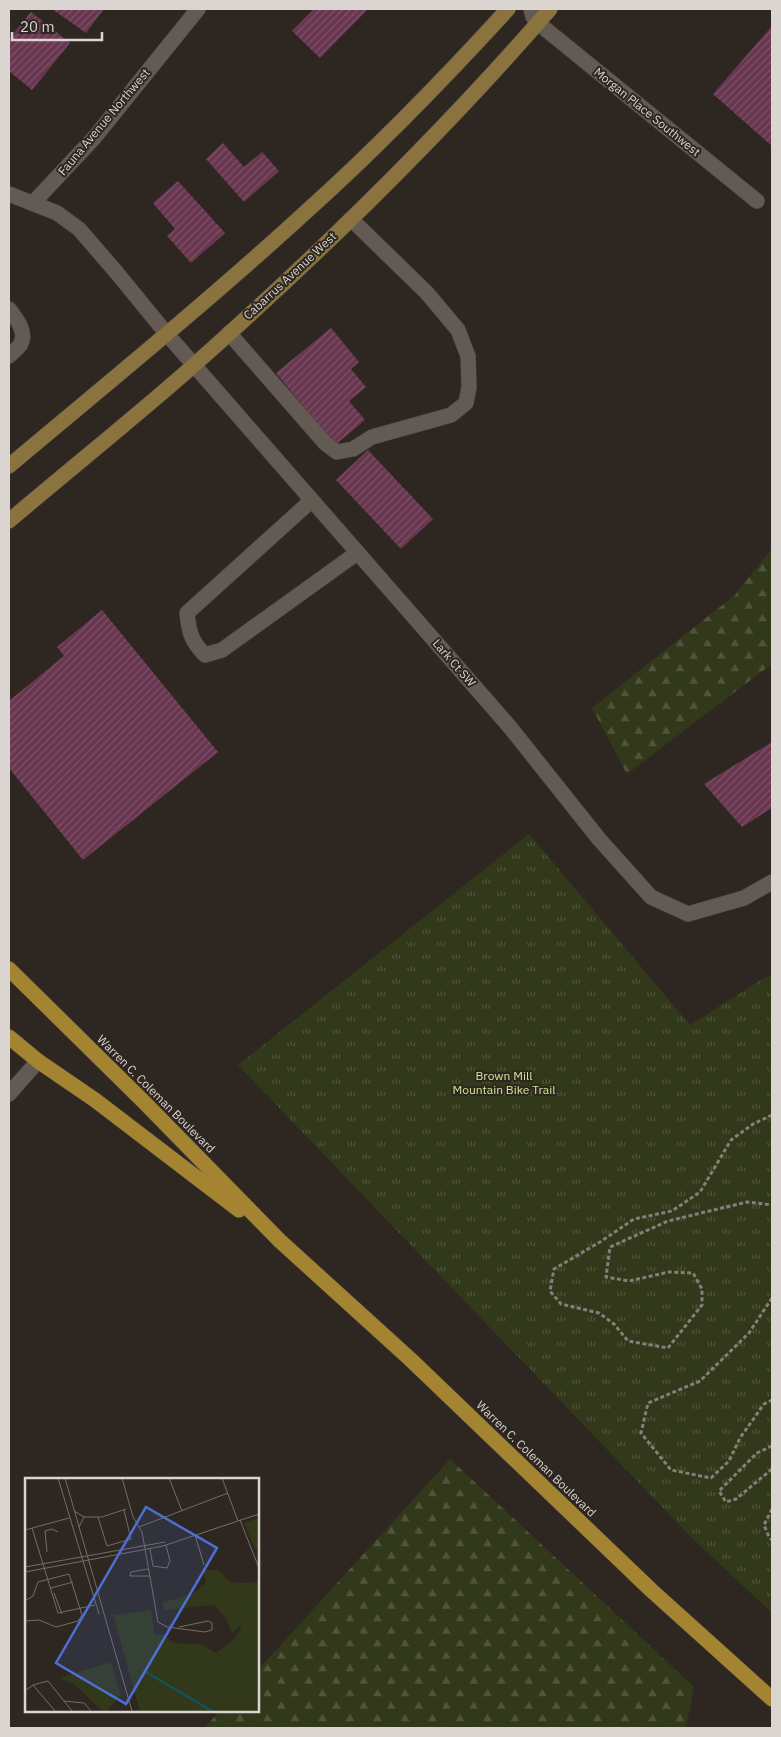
<svg xmlns="http://www.w3.org/2000/svg" width="781" height="1737" font-family="'IBM Plex Sans',sans-serif">
	<defs>
		<pattern id="forest-firs" width="22" height="20" patternUnits="userSpaceOnUse" patternTransform="scale(1.25)"><rect width="22" height="20" fill="#32381a"/><path d="M5 1l3.5 6h-7zM16 11l3.5 6h-7z" fill="#4f543a"/></pattern>
		<pattern id="park-tufts" width="24" height="20" patternUnits="userSpaceOnUse" patternTransform="scale(1.25)"><rect width="24" height="20" fill="#32381a"/><path d="M3 7l-1-3M5 7V3M7 7l1-3M15 17l-1-3M17 17v-4M19 17l1-3" fill="none" stroke="#4f543a"/></pattern>
		<pattern id="building-hatch" width="6" height="6" patternUnits="userSpaceOnUse" patternTransform="scale(1.25)"><rect width="6" height="6" fill="#693650"/><path d="M-1 1l2-2M0 6l6-6M5 7l2-2" fill="none" stroke="#7e5268"/></pattern>
	</defs>
	<rect width="100%" height="100%" fill="#2e2721"/>
	<path fill="url(#forest-firs)" d="M 772,548 L 772,664 L 627,774 L 592,708 L 735,595 Z
		M 450,1459 L 694,1687 L 686,1728 L 204,1728 L 220,1711 L 258,1711 L 258,1670 Z"/>
	<path fill="url(#park-tufts)" d="M 529,834 L 690,1025 L 769,975 L 772,976 L 772,1613 L 690,1536 L 238,1065 Z"/>
	<path fill="url(#building-hatch)" d="M 52,9 L 104,9 L 86,33 Z
		M 314,9 L 368,9 L 320,58 L 292,31 Z
		M 31,12 L 70,43 L 32,90 L 9,71 L 9,39 Z
		M 772,26 L 772,146 L 713,94 Z
		M 223,143 L 244,167 L 262,152 L 279,171 L 244,202 L 206,159 Z
		M 178,181 L 225,233 L 191,263 L 167,236 L 175,229 L 153,203 Z
		M 331,328 L 359,362 L 351,369 L 366,387 L 349,401 L 365,420 L 335,445 L 276,373 Z
		M 368,450 L 433,519 L 401,549 L 336,480 Z
		M 102,610 L 218,752 L 83,860 L 9,768 L 9,701 L 64,656 L 57,647 Z
		M 772,742 L 772,808 L 742,827 L 704,784 Z"/>
	<g fill="none" stroke-linecap="round" stroke-linejoin="round">
		<defs>
			<path id="minor" d="M 531,9 L 533,17 L 538,23 L 757,201
				M 9,194 L 57,213 L 79,229 L 117,273 L 166,333 L 509,726 L 599,839 L 651,897 L 688,914 L 744,898 L 772,882
				M 33,203 L 94,138 L 198,9
				M 9,309 C 16,318 28,333 20,345 C 17,349 12,353 9,356
				M 229,333 L 325,443 L 337,452 L 353,449 L 372,437 L 451,415 L 466,403 L 469,387 L 468,356 L 458,330 L 427,293 L 351,219
				M 312,500 L 187,613 C 189,632 191,641 205,655 L 222,650 L 357,553
				M 9,1094 L 38,1061"/>
			<path id="major" d="M 9,466 C 109,382 211,299 308,210 C 378,147 444,79 508,9
				M 9,521 C 70,469 133,419 193,366 C 319,254 440,136 550,9"/>
			<path id="highway" d="M 9,969 L 144,1102 L 280,1241 L 410,1359 L 651,1590 L 772,1699
				M 9,1037 L 38,1061 L 95,1100 L 239,1210"/>
		</defs>
		<use href="#minor" stroke="#49433e" stroke-width="16"/>
		<use href="#major" stroke="#49433e" stroke-width="16"/>
		<use href="#highway" stroke="#49433e" stroke-width="16"/>
		<path stroke="#857f7a" stroke-width="3" stroke-dasharray="4 2.5" stroke-linecap="butt" d="M 772,1115 L 753,1124 L 731,1140 L 700,1192 L 672,1211 L 634,1219 L 600,1242 L 554,1269 L 550,1291 L 561,1304 L 599,1313 L 614,1324 L 628,1341 L 668,1348 L 702,1305 L 702,1289 L 693,1273 L 669,1272 L 629,1281 L 606,1277 L 610,1247 L 668,1221 L 747,1202 L 772,1205
			M 772,1298 L 749,1333 L 700,1381 L 648,1403 L 641,1433 L 671,1470 L 711,1478 L 729,1461 L 740,1438 L 764,1404 L 772,1400
			M 772,1446 L 757,1453 L 719,1491 L 726,1502 L 736,1499 L 772,1469
			M 772,1509 L 764,1525 L 769,1537 L 772,1540"/>
		<use href="#minor" stroke="#625a53" stroke-width="15"/>
		<use href="#major" stroke="#8a733e" stroke-width="15"/>
		<use href="#highway" stroke="#a48430" stroke-width="15"/>
	</g>
	<g text-anchor="middle" stroke-width="4" stroke-linejoin="round" paint-order="stroke">
		<g font-size="12" fill="#dad5d1" stroke="#2e2721">
			<text transform="translate(647 112) rotate(39)" y="4">Morgan Place Southwest</text>
			<text transform="translate(104 122) rotate(-50)" y="4">Fauna Avenue Northwest</text>
			<text transform="translate(290 276) rotate(-43)" y="4">Cabarrus Avenue West</text>
			<text transform="translate(454 663) rotate(49)" y="4">Lark Ct SW</text>
			<text transform="translate(156 1094) rotate(45)" y="4">Warren C. Coleman Boulevard</text>
			<text transform="translate(536 1459) rotate(44)" y="4">Warren C. Coleman Boulevard</text>
		</g>
		<g font-size="12" fill="#d3e692" stroke="#2e2721">
			<text x="504" y="1080">Brown Mill<tspan x="504" dy="14">Mountain Bike Trail</tspan></text>
		</g>
	</g>
	<g transform="translate(25 1478)">
		<rect width="234" height="234" fill="#2e2721"/>
		<path d="M 234,40 L 234,70 L 230,71 L 219,45 ZM 178,92 L 193,92 L 204,103 L 213,105 L 234,104 L 234,133 L 207,155 L 201,140 L 189,127 L 138,132 L 138,124 L 168,116 L 181,105 ZM 86,184 L 96,217 L 82,233 L 77,233 L 49,206 L 35,200 Z" fill="#32381a"/>
		<path d="M 234,108 L 234,233 L 115,233 L 88,137 L 126,132 L 130,157 L 140,157 L 148,165 L 176,166 L 191,175 L 210,160 L 219,144 L 204,122 Z" fill="#32381a"/>
		<path fill="none" stroke="#115459" stroke-width="2.5" d="M 121,194 L 187,233"/>
		<path fill="none" stroke="#736d67" stroke-width="1" d="M 33,0 L 74,136M 40,0 L 107,233M 97,0 L 108,39 L 117,54 L 133,144 L 142,149 L 180,154 L 187,152 L 187,145 L 183,143 L 154,149M 144,0 L 157,33M 197,0 L 213,43M 49,33 L 59,39 L 54,49M 59,39 L 77,39 L 101,31M 73,39 L 82,68 L 106,61 L 99,32M 215,42 L 234,90M 114,49 L 203,15M 7,50 L 33,135 L 70,127M 0,52 L 44,40M 170,57 L 179,87M 125,71 L 128,88 L 142,90 L 145,83 L 141,67M 22,74 L 20,53 L 27,51 L 33,54M 0,89 L 140,64M 123,91 L 106,94 L 105,98 L 125,98M 0,94 L 138,68 L 234,36M 26,110 L 48,104M 29,115 L 37,136M 0,123 L 8,118 L 13,104 L 44,96 L 57,137 L 53,143 L 31,149 L 14,142 L 0,143M 8,207 L 23,203 L 47,233M 0,213 L 8,207 L 30,233M 39,223 L 59,225 L 66,233"/>
		<path fill="#4c70d6" fill-opacity="0.15" stroke="#4c70d6" stroke-width="2.5" d="M 121,29 L 192,70 L 101,226 L 31,185 Z"/>
		<rect width="234" height="234" fill="none" stroke="#dad5d1" stroke-width="2.5"/>
	</g>
	<rect width="781" height="1737" fill="none" stroke="#dad5d1" stroke-width="20"/>
	<path d="M12 32v8h90v-8" fill="none" stroke="#dad5d1" stroke-width="2.5"/>
	<text x="20" y="32" font-size="15" fill="#dad5d1" stroke="#2e2721" stroke-width="4" paint-order="stroke">20 m</text>
</svg>
